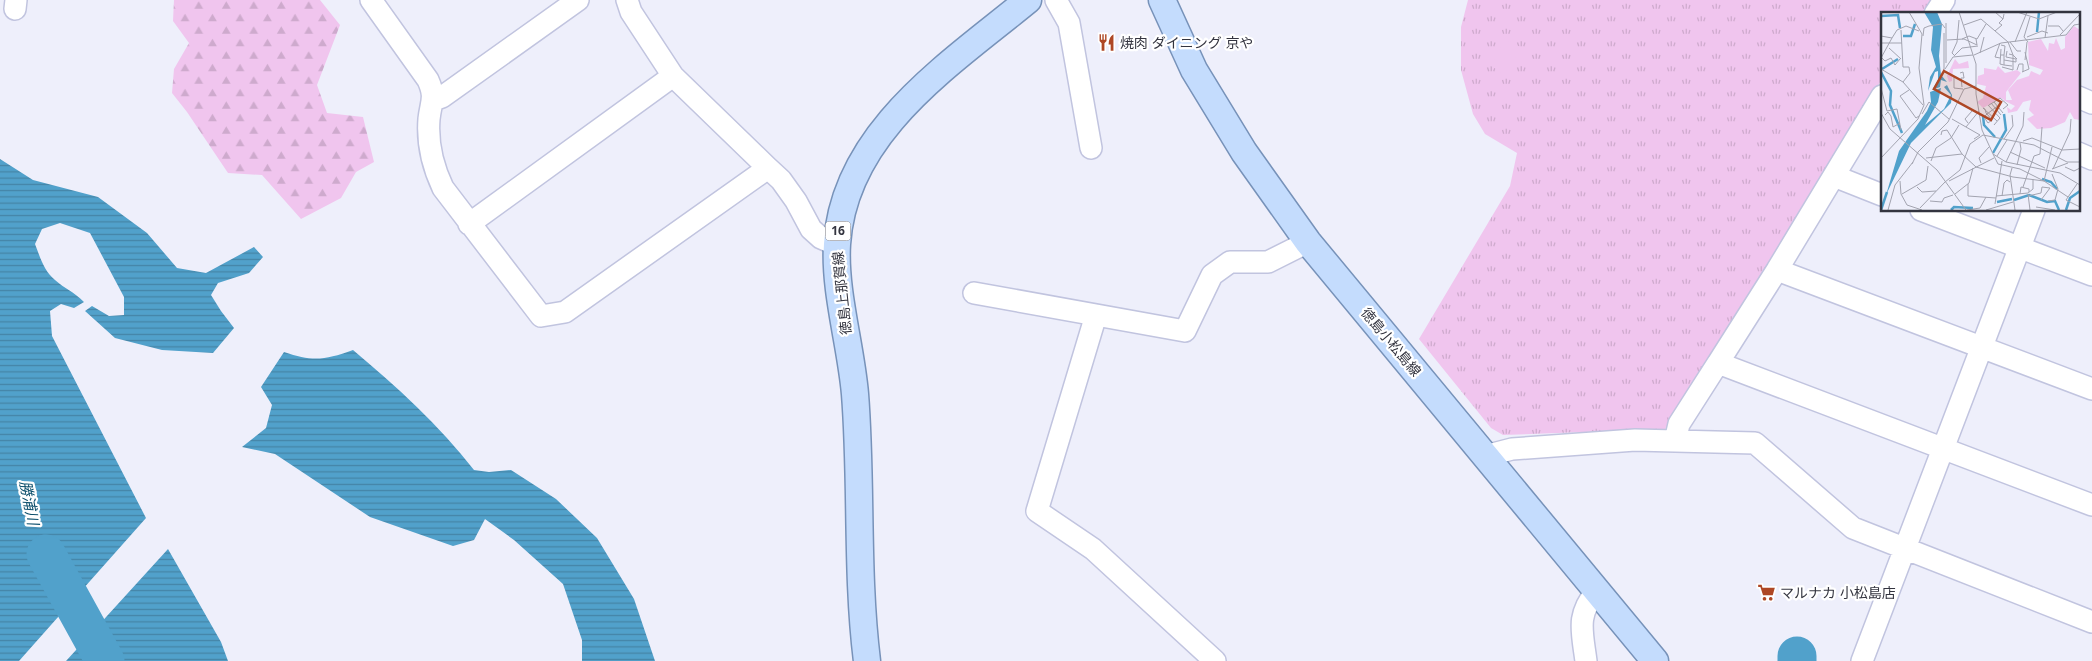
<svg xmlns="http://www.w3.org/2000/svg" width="2092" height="661" font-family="'Noto Sans','Noto Sans JP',sans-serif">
	<defs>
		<pattern id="grass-tufts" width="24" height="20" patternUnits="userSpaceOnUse" patternTransform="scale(1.25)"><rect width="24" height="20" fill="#f0c5ee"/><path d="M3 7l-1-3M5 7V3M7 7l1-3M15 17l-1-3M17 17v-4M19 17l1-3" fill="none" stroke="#ceaacd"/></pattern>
		<pattern id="forest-firs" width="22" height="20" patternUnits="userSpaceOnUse" patternTransform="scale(1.25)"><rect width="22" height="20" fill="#f0c5ee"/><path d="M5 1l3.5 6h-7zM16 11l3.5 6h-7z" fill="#ceaacd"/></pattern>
		<pattern id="water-rules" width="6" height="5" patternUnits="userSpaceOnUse" patternTransform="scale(1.25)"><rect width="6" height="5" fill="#51a1cb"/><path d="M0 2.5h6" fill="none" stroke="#4484a6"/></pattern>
	</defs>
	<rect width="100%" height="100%" fill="#eeeffb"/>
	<path fill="url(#grass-tufts)" d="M 1468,0 L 1931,0 L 1923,14 L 1882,14 L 1882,79 L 1665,429 L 1503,435 L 1491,428 L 1419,339 L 1510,186 L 1517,153 L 1485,134 L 1473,114 L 1461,70 L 1461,27 Z"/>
	<path fill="url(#forest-firs)" d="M 174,0 L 320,0 L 340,25 L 317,85 L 327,113 L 363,117 L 374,162 L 356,172 L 341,198 L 301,219 L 262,175 L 228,173 L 187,112 L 172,93 L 174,69 L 189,43 L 173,21 Z"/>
	<path fill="#f0c5ee" d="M 1505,39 L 1522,48 L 1504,74 L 1491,66 Z"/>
	<path fill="url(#water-rules)" d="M 0,159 L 33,180 L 98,197 L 147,233 L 177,268 L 206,273 L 254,247 L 263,257 L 249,273 L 218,283 L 211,295 L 221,311 L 234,328 L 213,353 L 162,350 L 115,338 L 85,311 L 92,306 L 109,316 L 124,315 L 124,297 L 90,233 L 60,223 L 42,229 L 35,244 C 40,257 44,271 55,280 C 65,289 73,291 84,302 L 74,308 L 61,304 L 50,311 L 52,336 L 146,518 L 19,661 L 0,661 Z
		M 353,350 C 397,387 439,425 474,470 L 489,472 L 511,470 L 556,499 L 597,538 L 634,599 L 655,661 L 582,661 L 582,640 L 563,584 L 514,540 L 485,519 L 474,540 L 453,546 L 370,517 L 275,454 L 242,447 L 266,428 L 272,405 L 261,387 L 284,352 C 313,362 325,360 353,350 Z
		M 168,549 L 221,642 L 228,661 L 66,661 Z"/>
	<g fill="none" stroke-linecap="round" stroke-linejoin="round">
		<path stroke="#51a1cb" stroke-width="39" d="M 46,554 L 105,661
			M 1797,661 L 1797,656"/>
		<defs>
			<path id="minor" d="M 371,0 L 428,80 C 436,98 431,101 429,119 C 427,144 432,165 443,188 L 541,316 L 565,312 L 768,168 L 781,180 L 796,201 L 811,229 L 821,238 L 837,245
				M 627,0 L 631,12 L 673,76 L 768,168
				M 1056,0 L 1069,23 L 1091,148
				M 15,9 L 16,0
				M 1935,14 L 1944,0
				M 2078,97 L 2092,103
				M 434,100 L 442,97 L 578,0
				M 2078,153 L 2092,159
				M 1834,176 L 1882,195
				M 1921,210 L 2092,275
				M 469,224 L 673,76
				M 1777,270 L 2092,389
				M 974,293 L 1185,331 L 1212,275 L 1230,262 L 1268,262 L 1308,242
				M 1096,315 L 1037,511 L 1093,549 L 1215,661
				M 1718,363 L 1777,270 L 1882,96
				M 1675,441 L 1679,424 L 1718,363 L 2092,505
				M 1485,456 L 1512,449 L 1635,440 L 1755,443 L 1853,528 L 2092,622
				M 1586,661 C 1582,630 1576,616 1597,590
				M 1862,661 L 2034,210"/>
			<path id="major" d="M 1162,0 L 1194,70 L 1244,152 L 1308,242 L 1655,661
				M 867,661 C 856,573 862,482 855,394 C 851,346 834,291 837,244 C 844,132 949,65 1028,0"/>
		</defs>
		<use href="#minor" stroke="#c1c4df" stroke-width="24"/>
		<use href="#major" stroke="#7792b9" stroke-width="29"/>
		<use href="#minor" stroke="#fff" stroke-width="21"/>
		<use href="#major" stroke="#c4dcfd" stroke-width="26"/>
	</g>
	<defs>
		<symbol id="restaurant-bare" viewBox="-9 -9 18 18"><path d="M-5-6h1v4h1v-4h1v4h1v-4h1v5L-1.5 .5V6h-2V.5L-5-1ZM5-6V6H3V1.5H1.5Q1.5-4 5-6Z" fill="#ae4724" stroke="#fff" stroke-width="2.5" paint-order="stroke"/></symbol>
		<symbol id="supermarket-bare" viewBox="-9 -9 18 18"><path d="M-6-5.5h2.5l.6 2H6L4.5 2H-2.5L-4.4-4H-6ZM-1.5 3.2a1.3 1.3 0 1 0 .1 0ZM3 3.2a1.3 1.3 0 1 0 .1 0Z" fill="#ae4724" stroke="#fff" stroke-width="2.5" paint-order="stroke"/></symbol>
	</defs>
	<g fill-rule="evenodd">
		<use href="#restaurant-bare" x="1094" y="30" width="25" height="25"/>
		<use href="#supermarket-bare" x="1754" y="580" width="25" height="25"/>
	</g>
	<g text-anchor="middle" stroke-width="4.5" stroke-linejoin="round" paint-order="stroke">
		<rect fill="#fff" stroke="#707179" stroke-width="1" x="825.5" y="221.5" width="25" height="19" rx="4"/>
		<g font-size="12" font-weight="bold" fill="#33343f">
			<text x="838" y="235">16</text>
		</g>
		<g font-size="14" fill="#33343f" stroke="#fff" text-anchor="start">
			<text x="1120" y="48">焼肉 ダイニング 京や</text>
			<text x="1780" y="598">マルナカ 小松島店</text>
		</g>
		<g font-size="14" fill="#33343f" stroke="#fff">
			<text transform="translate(842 293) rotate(-96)" y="5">徳島上那賀線</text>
			<text transform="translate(1391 342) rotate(50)" y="5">徳島小松島線</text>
		</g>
		<g font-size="15" font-style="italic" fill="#0d4f6c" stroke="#fff">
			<text transform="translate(29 503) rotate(79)" y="5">勝浦川</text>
		</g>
	</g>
	<g transform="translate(1881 12)">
		<rect width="199" height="199" fill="#eeeffb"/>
		<path d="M 117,54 L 124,61 L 136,58 L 140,61 L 125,80 L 125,89 L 120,86 L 102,96 L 96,90 L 102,86 L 105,74 L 96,72 L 97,64 L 103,62 L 103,56 L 115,58 Z" fill="#f0c5ee"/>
		<path d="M 193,14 L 199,18 L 199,108 L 193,107 L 189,100 L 184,110 L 170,116 L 156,117 L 146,107 L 153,103 L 148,98 L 150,88 L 142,90 L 136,99 L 127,101 L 126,95 L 130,98 L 134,94 L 122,88 L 131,88 L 127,78 L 136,68 L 148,64 L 150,59 L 159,63 L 162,58 L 148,53 L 147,30 L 160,27 L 167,39 L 168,31 L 173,32 L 175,26 L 180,38 L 184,36 L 184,25 ZM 74,47 L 78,52 L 87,49 L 88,56 L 72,57 L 71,69 L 68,70 L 66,64 Z" fill="#f0c5ee"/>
		<path d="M 43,0 L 56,0 L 61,12 L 58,44 L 60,63 L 66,70 L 60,68 L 59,75 L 51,78 L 57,68 L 57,59 L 54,60 L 47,79 L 49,65 L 55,55 L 50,38 L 52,15 ZM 66,73 L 71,83 L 70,91 L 30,131 L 5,183 L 18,139 L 46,99 L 50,90 L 49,80 L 60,76 L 57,90 L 44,113 L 63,97 L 70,83 L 63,75 Z" fill="#51a1cb"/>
		<path fill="none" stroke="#51a1cb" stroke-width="2.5" d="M 0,4 L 17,3 L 19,16M 156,20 L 158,0M 22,24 L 30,24 L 34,12M 1,57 L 17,47M 0,60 L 10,79 L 9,93 L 21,121M 102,104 L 103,113 L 114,125M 112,141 L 125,118 L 123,102M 161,167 L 170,170 L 176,177M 133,188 L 148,183 L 166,190 L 174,189 L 178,198M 116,190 L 131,187M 0,198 L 6,180M 70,198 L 73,195 L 92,196M 185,198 L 189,186 L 199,179"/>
		<path fill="none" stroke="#a3a4b0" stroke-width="1" d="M 78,0 L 95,52 L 95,82 L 101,118 L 112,142 L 125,150 L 179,161 L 199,173M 114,0 L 122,7 L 123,2M 136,0 L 158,7 L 176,0M 65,11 L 65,51M 83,13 L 100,7 L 127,30 L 132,43 L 128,42M 167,14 L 178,14 L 182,19M 20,18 L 22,55 L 28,55 L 29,61 L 22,70M 114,19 L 121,13 L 118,11 L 122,7M 63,21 L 63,60M 179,23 L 199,2M 0,24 L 11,26 L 16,18 L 25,14 L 38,19M 42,24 L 43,16 L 48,14 L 61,12 L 64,16M 146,25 L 161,19 L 167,21M 164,26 L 167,4M 81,27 L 88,24 L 96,27 L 105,12M 66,28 L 83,27 L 96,33 L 95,27M 129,30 L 136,39 L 140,39M 134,30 L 146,0M 147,30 L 143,25 L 149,5M 0,31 L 21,31M 8,36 L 20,47M 120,37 L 119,52 L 123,53M 99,41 L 103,25M 73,43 L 71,41 L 76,30 L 78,8M 93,43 L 120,31 L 185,23 L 193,13 L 199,12M 119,43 L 123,43 L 124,34 L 120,33M 123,43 L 123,53 L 131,54M 73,44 L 81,36 L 97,34M 0,46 L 11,26M 1,46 L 4,49 L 10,46 L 14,53 L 19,47M 119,46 L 114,45 L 119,31M 123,48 L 135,50 L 135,47 L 125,45 L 126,39M 144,48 L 146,30M 121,55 L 132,58 L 132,43 L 136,47M 0,57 L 22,70 L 42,93M 64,57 L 72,45 L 92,43M 136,58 L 138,52 L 142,52 L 142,60M 141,60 L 148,57 L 144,40M 79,61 L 82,60 L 83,66 L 80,66 L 81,75M 73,65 L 73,76 L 82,77M 0,76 L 6,99 L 16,97 L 20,118M 28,78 L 19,84 L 35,106 L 38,104M 113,90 L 119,86 L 127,93 L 122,97M 110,91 L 120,103M 107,93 L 119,106 L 113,113M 108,93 L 113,90 L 122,101M 102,96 L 104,97 L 105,101 L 106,102 L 111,108 L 107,111 L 103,105 L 106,102 L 118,93M 102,96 L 116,109M 0,101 L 9,117 L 56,158 L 85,198M 41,102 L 48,90 L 68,107M 4,103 L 7,100 L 10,104 L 12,115 L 19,111M 71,107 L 99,123 L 93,127M 87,111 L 84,107 L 91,99M 85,115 L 98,99M 60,123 L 61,119 L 66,118 L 81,142 L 95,155 L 132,165 L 163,169 L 187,185M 123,127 L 132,114 L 131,103M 142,129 L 151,126 L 181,138 L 199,137M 129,140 L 164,156M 112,142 L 117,152 L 139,157 L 163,169 L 171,135M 116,144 L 126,128M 0,146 L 37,107 L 43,93 L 38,56 L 41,22 L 28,0M 45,146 L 81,142M 50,149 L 55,136 L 70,126 L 78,113M 125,150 L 142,114 L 143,100M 100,151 L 98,146 L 108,135M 31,152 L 37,140 L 67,110 L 83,77 L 95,74M 136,153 L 140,137 L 139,131M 184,155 L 193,159 L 199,156M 131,156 L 129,163 L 134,198M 171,157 L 187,151M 172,157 L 189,120 L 190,107M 19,169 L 20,182 L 26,193 L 41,198M 68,169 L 113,146M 64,170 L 79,158 L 89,132 L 102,123 L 153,133 L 186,150 L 199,150M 87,172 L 87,184 L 115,186M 196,172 L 185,188 L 199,195M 36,175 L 41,180 L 55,179M 142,175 L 153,144 L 159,142 L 161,115M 21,182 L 45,168 L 47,154M 74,182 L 88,171 L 92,156M 139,182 L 140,175 L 148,177 L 148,180M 147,182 L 149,198M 115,184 L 147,181 L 152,177 L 152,167M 121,184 L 123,171 L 126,168 L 129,170M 147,184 L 160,181 L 161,175 L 169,176 L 160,188M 49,189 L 61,190 L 63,186 L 72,183M 167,189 L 174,188 L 177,177 L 171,162M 114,192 L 121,149M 155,195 L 174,198M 39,196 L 64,170M 7,198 L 14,173 L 32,150M 86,198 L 99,196 L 105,185M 105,198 L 132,190"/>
		<path fill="#ae4724" fill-opacity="0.15" stroke="#ae4724" stroke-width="2.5" d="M 63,59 L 120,90 L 110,108 L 53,77 Z"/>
		<rect width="199" height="199" fill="none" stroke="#33343f" stroke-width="2.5"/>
	</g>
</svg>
